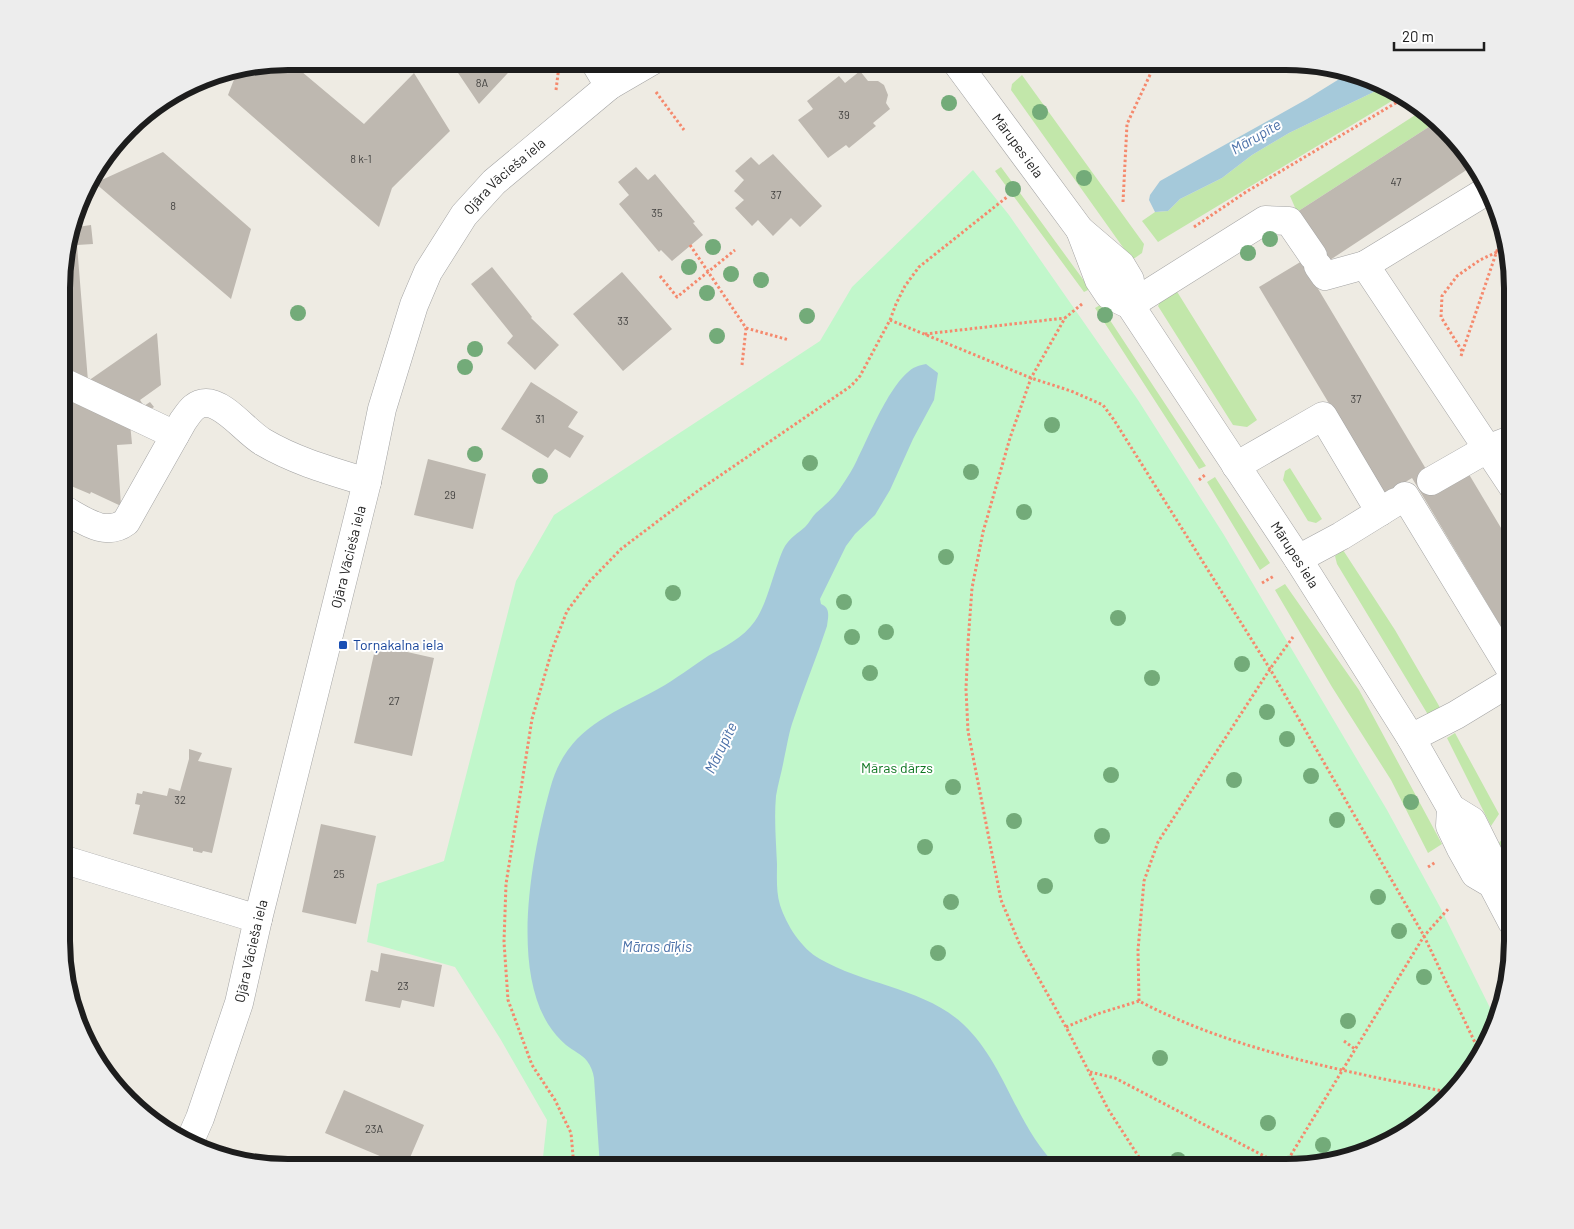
<svg xmlns="http://www.w3.org/2000/svg" width="1574" height="1229" font-family="Barlow,sans-serif">
	<rect width="100%" height="100%" fill="#eeebe3"/>
	<path fill="#c2e7aa" d="M 1022,75 L 1144,244 L 1142,253 L 1132,260 L 1011,90 L 1012,84 Z
		M 1386,86 L 1400,96 L 1158,242 L 1142,221 L 1155,212 L 1168,211 L 1180,199 L 1222,178 L 1252,155 L 1289,133 Z
		M 1423,110 L 1438,121 L 1297,212 L 1290,196 Z
		M 1001,167 L 1090,289 L 1084,292 L 995,171 Z
		M 1176,290 L 1257,420 L 1247,427 L 1233,425 L 1158,306 L 1164,294 Z
		M 1100,305 L 1206,466 L 1199,469 L 1095,308 Z
		M 1290,468 L 1322,519 L 1316,523 L 1308,521 L 1283,480 L 1285,471 Z
		M 1215,477 L 1270,563 L 1260,570 L 1207,482 Z
		M 1343,550 L 1395,630 L 1442,711 L 1430,718 L 1337,564 L 1335,556 Z
		M 1285,584 L 1359,690 L 1442,844 L 1428,853 L 1391,780 L 1332,687 L 1275,590 Z
		M 1455,733 L 1499,814 L 1491,826 L 1447,738 Z
		M 1509,830 L 1512,837 L 1512,868 L 1499,843 Z"/>
	<path fill="#c1f7cb" d="M 973,170 L 1009,215 L 1138,400 L 1224,535 L 1387,810 L 1440,907 L 1497,1022 L 1495,1028 L 1456,1091 L 1373,1150 L 1286,1168 L 542,1167 L 547,1120 L 501,1040 L 455,967 L 367,942 L 377,884 L 444,861 L 516,581 L 554,515 L 820,341 L 852,287 Z"/>
	<path fill="#a5c9da" d="M 1349,73 L 1373,79 L 1386,86 L 1289,133 L 1252,155 L 1222,178 L 1180,199 L 1168,211 L 1155,212 L 1149,200 L 1150,195 L 1160,181 L 1307,99 Z
		M 926,364 L 938,373 L 934,400 L 913,439 L 890,490 L 875,515 L 855,534 L 846,546 L 820,599 L 821,604 C 831,608 828,617 827,626 C 817,657 804,687 794,718 C 789,731 787,746 784,759 C 782,771 778,784 776,796 C 774,818 776,841 777,864 C 777,877 776,892 780,905 C 787,926 801,948 820,959 C 865,985 924,988 963,1024 C 1006,1064 1016,1128 1059,1168 L 600,1167 L 594,1078 C 593,1072 591,1066 587,1061 C 582,1054 573,1051 566,1045 C 559,1039 553,1032 548,1024 C 511,964 532,854 550,789 C 566,729 608,716 658,689 C 676,679 691,667 708,656 C 724,647 743,638 755,621 C 766,605 771,582 778,563 C 780,557 782,551 785,546 C 790,538 798,533 805,527 C 809,523 812,517 816,513 C 825,505 834,498 841,487 C 847,478 853,469 857,460 C 869,437 893,374 918,366 C 920,365 923,365 926,364 Z"/>
	<path fill="#beb8b0" d="M 289,61 L 364,124 L 414,73 L 450,131 L 392,188 L 379,227 L 228,95 L 238,69 Z
		M 450,61 L 519,61 L 479,104 Z
		M 860,71 L 868,81 L 878,81 L 884,85 L 888,95 L 886,103 L 890,109 L 873,123 L 876,126 L 849,148 L 846,145 L 828,158 L 798,120 L 813,109 L 807,101 L 839,76 L 845,83 Z
		M 1438,121 L 1471,167 L 1330,260 L 1308,272 L 1426,469 L 1467,471 L 1513,548 L 1512,645 L 1412,478 L 1384,495 L 1259,287 L 1302,261 L 1297,212 Z
		M 163,152 L 251,229 L 231,299 L 95,183 Z
		M 773,154 L 822,206 L 800,227 L 791,218 L 773,236 L 758,220 L 752,226 L 735,208 L 744,200 L 734,191 L 744,180 L 735,171 L 751,157 L 759,165 Z
		M 636,167 L 648,180 L 655,174 L 695,222 L 693,223 L 703,235 L 672,261 L 661,250 L 659,252 L 619,204 L 629,195 L 618,182 Z
		M 91,225 L 93,244 L 77,245 L 88,381 L 157,333 L 161,385 L 140,400 L 144,406 L 150,402 L 154,407 L 130,423 L 132,444 L 117,445 L 121,506 L 91,492 L 90,494 L 64,483 L 65,480 L 63,479 L 63,258 L 74,226 L 77,227 Z
		M 492,267 L 532,317 L 531,318 L 559,345 L 535,370 L 507,343 L 513,336 L 471,284 Z
		M 622,272 L 672,329 L 623,371 L 573,314 Z
		M 531,382 L 578,412 L 568,427 L 584,436 L 570,458 L 555,449 L 548,458 L 501,429 Z
		M 428,459 L 486,474 L 473,529 L 414,515 Z
		M 376,645 L 434,658 L 412,756 L 354,743 Z
		M 189,749 L 202,753 L 198,761 L 232,768 L 212,853 L 203,851 L 202,853 L 193,851 L 193,848 L 133,834 L 140,805 L 135,804 L 137,793 L 142,794 L 143,791 L 167,796 L 169,788 L 180,791 L 189,759 Z
		M 321,824 L 376,836 L 356,924 L 302,912 Z
		M 381,953 L 442,965 L 434,1007 L 402,1000 L 400,1008 L 365,1001 L 371,970 L 378,972 Z
		M 344,1090 L 424,1125 L 406,1167 L 325,1133 Z"/>
	<g fill="none" stroke-linecap="round" stroke-linejoin="round">
		<defs>
			<g id="minor">
				<path d="M 594,61 L 609,86"/>
				<path id="s1" d="M 956,62 L 1080,230 L 1121,265 L 1130,280 L 1130,305"/>
				<path id="s2" d="M 1080,230 L 1099,280 L 1109,295 L 1130,305 L 1298,559 L 1411,738 L 1451,808 L 1472,821 L 1494,865 L 1492,884"/>
				<path d="M 1365,265 L 1488,190"/>
				<path d="M 1318,266 L 1325,276 L 1365,265 L 1513,487"/>
				<path d="M 1130,305 L 1265,220 L 1289,221 L 1313,256"/>
				<path d="M 63,382 L 175,435"/>
				<path d="M 1236,466 L 1323,416 L 1380,512"/>
				<path d="M 1431,481 L 1487,449 L 1513,439"/>
				<path d="M 1405,496 L 1512,672"/>
				<path d="M 63,509 C 82,519 105,538 126,522 L 183,421 C 189,413 194,403 206,403 C 225,403 246,432 263,442 C 295,461 331,471 367,482"/>
				<path d="M 1298,559 L 1341,536 L 1396,502"/>
				<path d="M 1411,738 L 1456,715 L 1512,681"/>
				<path d="M 1451,808 L 1450,826 L 1461,849 L 1475,874 L 1492,884 L 1512,922"/>
				<path d="M 62,859 L 258,919"/>
				<path id="s3" d="M 189,1143 L 200,1118 L 239,1003 L 258,919 L 367,482 L 382,409 L 414,305 L 428,272 L 464,215 L 494,182 L 609,86 L 652,61"/>
			</g>
		</defs>
		<use href="#minor" stroke="#a4a4a4" stroke-width="29"/>
		<path stroke="#f5896d" stroke-width="3" stroke-dasharray="2.5 2.5" stroke-linecap="butt" d="M 556,90 L 559,66 L 557,61
			M 656,92 L 684,130
			M 1123,202 L 1127,124 L 1156,62
			M 1194,227 L 1246,192 L 1404,98
			M 690,245 L 746,328 L 742,365
			M 660,276 L 677,297 L 735,250
			M 1082,304 L 1065,318 L 1031,378 L 1010,438 L 983,532 L 972,588 L 968,643 L 966,689 L 968,731 L 1001,900 L 1020,945 L 1066,1027 L 1108,1109 L 1146,1168
			M 890,320 L 896,304 L 905,286 L 919,267 L 1007,197
			M 746,328 L 789,340
			M 925,334 L 1065,318
			M 1462,351 L 1441,317 L 1442,296 L 1457,276 L 1480,260 L 1497,252
			M 1461,356 L 1502,236
			M 1199,480 L 1206,474
			M 1262,583 L 1274,576
			M 1505,821 L 1512,813
			M 1428,867 L 1436,862
			M 1139,1001 L 1138,950 L 1144,881 L 1158,842 L 1270,669 L 1293,637
			M 1066,1027 L 1097,1014 L 1139,1001 C 1234,1051 1348,1072 1453,1093
			M 1344,1041 L 1355,1049
			M 1090,1072 L 1115,1078 L 1287,1168
			M 574,1167 L 571,1133 L 555,1100 L 532,1065 L 508,1000 L 504,942 L 506,884 L 532,719 L 552,650 L 567,611 L 589,582 L 621,549 L 699,490 L 851,386 L 860,376 L 890,320 L 1031,378 L 1071,391 L 1103,405 L 1114,420 L 1270,669 L 1424,936 L 1480,1053
			M 1283,1168 L 1424,936 L 1449,908"/>
		<use href="#minor" stroke="#fff" stroke-width="28"/>
	</g>
	<g fill="#73ab79">
		<circle cx="949" cy="103" r="8"/>
		<circle cx="1040" cy="112" r="8"/>
		<circle cx="1084" cy="178" r="8"/>
		<circle cx="1013" cy="189" r="8"/>
		<circle cx="1270" cy="239" r="8"/>
		<circle cx="713" cy="247" r="8"/>
		<circle cx="1248" cy="253" r="8"/>
		<circle cx="689" cy="267" r="8"/>
		<circle cx="731" cy="274" r="8"/>
		<circle cx="761" cy="280" r="8"/>
		<circle cx="707" cy="293" r="8"/>
		<circle cx="298" cy="313" r="8"/>
		<circle cx="1105" cy="315" r="8"/>
		<circle cx="807" cy="316" r="8"/>
		<circle cx="717" cy="336" r="8"/>
		<circle cx="475" cy="349" r="8"/>
		<circle cx="465" cy="367" r="8"/>
		<circle cx="1052" cy="425" r="8"/>
		<circle cx="475" cy="454" r="8"/>
		<circle cx="810" cy="463" r="8"/>
		<circle cx="971" cy="472" r="8"/>
		<circle cx="540" cy="476" r="8"/>
		<circle cx="1024" cy="512" r="8"/>
		<circle cx="946" cy="557" r="8"/>
		<circle cx="673" cy="593" r="8"/>
		<circle cx="844" cy="602" r="8"/>
		<circle cx="1118" cy="618" r="8"/>
		<circle cx="886" cy="632" r="8"/>
		<circle cx="852" cy="637" r="8"/>
		<circle cx="1242" cy="664" r="8"/>
		<circle cx="870" cy="673" r="8"/>
		<circle cx="1152" cy="678" r="8"/>
		<circle cx="1267" cy="712" r="8"/>
		<circle cx="1287" cy="739" r="8"/>
		<circle cx="1111" cy="775" r="8"/>
		<circle cx="1311" cy="776" r="8"/>
		<circle cx="1234" cy="780" r="8"/>
		<circle cx="953" cy="787" r="8"/>
		<circle cx="1411" cy="802" r="8"/>
		<circle cx="1337" cy="820" r="8"/>
		<circle cx="1014" cy="821" r="8"/>
		<circle cx="1102" cy="836" r="8"/>
		<circle cx="925" cy="847" r="8"/>
		<circle cx="1045" cy="886" r="8"/>
		<circle cx="1378" cy="897" r="8"/>
		<circle cx="951" cy="902" r="8"/>
		<circle cx="1399" cy="931" r="8"/>
		<circle cx="938" cy="953" r="8"/>
		<circle cx="1424" cy="977" r="8"/>
		<circle cx="1348" cy="1021" r="8"/>
		<circle cx="1160" cy="1058" r="8"/>
		<circle cx="1268" cy="1123" r="8"/>
		<circle cx="1323" cy="1145" r="8"/>
		<circle cx="1178" cy="1160" r="8"/>
	</g>
	<rect fill="#1a4fb4" stroke="#fff" stroke-width="2" x="338" y="640" width="10" height="10" rx="2.5"/>
	<g text-anchor="middle" stroke-width="4" stroke-linejoin="round" paint-order="stroke">
		<g font-size="11" fill="#454442">
			<text x="482" y="87">8A</text>
			<text x="844" y="119">39</text>
			<text x="361" y="163">8 k-1</text>
			<text x="1396" y="186">47</text>
			<text x="776" y="199">37</text>
			<text x="173" y="210">8</text>
			<text x="657" y="217">35</text>
			<text x="623" y="325">33</text>
			<text x="1356" y="403">37</text>
			<text x="540" y="423">31</text>
			<text x="450" y="499">29</text>
			<text x="394" y="705">27</text>
			<text x="180" y="804">32</text>
			<text x="339" y="878">25</text>
			<text x="403" y="990">23</text>
			<text x="374" y="1133">23A</text>
		</g>
		<g font-size="14" fill="#1d1d1d" stroke="#fff">
			<text dy="5" stroke="none"><textPath href="#s1" startOffset="104">Mārupes iela</textPath></text>
			<text dy="5" stroke="none"><textPath href="#s3" startOffset="1028">Ojāra Vācieša iela</textPath></text>
			<text dy="5" stroke="none"><textPath href="#s2" startOffset="394">Mārupes iela</textPath></text>
			<text dy="5" stroke="none"><textPath href="#s3" startOffset="608">Ojāra Vācieša iela</textPath></text>
			<text dy="5" stroke="none"><textPath href="#s3" startOffset="202">Ojāra Vācieša iela</textPath></text>
		</g>
		<g font-size="14" fill="#164399" stroke="#fff" text-anchor="start">
			<text x="353" y="650">Torņakalna iela</text>
		</g>
		<g font-size="14" fill="#0f7722" stroke="#fff">
			<text x="897" y="773">Māras dārzs</text>
		</g>
		<g font-size="15" font-style="italic" fill="#4d72a9" stroke="#fff">
			<text transform="translate(1256 137) rotate(-30)" y="5">Mārupīte</text>
			<text transform="translate(721 748) rotate(-64)" y="5">Mārupīte</text>
			<text x="657" y="952">Māras dīķis</text>
		</g>
	</g>
	<path d="M0 0H1574V1229H0ZM288 70H1286A218 218 0 0 1 1504 288V941A218 218 0 0 1 1286 1159H288A218 218 0 0 1 70 941V288A218 218 0 0 1 288 70Z" fill="#ededed" fill-rule="evenodd"/>
	<path fill="none" stroke="#1d1d1d" stroke-width="6" d="M288 70H1286A218 218 0 0 1 1504 288V941A218 218 0 0 1 1286 1159H288A218 218 0 0 1 70 941V288A218 218 0 0 1 288 70Z"/>
	<path d="M1394 42v8h90v-8" fill="none" stroke="#1d1d1d" stroke-width="2.5"/>
	<text x="1402" y="42" font-size="15" fill="#1d1d1d" stroke="#ffffff" stroke-width="4" paint-order="stroke">20 m</text>
</svg>
